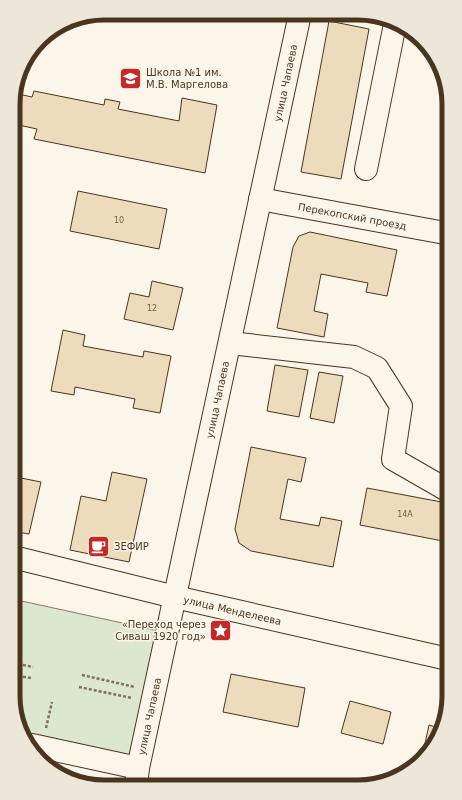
<svg xmlns="http://www.w3.org/2000/svg" width="462" height="800" font-family="'DejaVu Sans',sans-serif">
	<rect width="100%" height="100%" fill="#fbf6e9"/>
	<path fill="#dce7d0" stroke="#887966" d="M 17,600 L 168,633 L 138,768 L 32,745 L 18,725 Z"/>
	<path fill="#ecdcbc" stroke="#4a3520" d="M 329,21 L 369,29 L 341,179 L 301,172 Z
		M 34,91 L 104,105 L 105,99 L 120,102 L 118,109 L 179,121 L 182,98 L 217,105 L 205,173 L 34,139 L 37,129 L 14,124 L 14,93 L 32,97 Z
		M 78,191 L 167,209 L 159,249 L 70,231 Z
		M 310,232 L 397,250 L 387,296 L 366,292 L 368,283 L 321,274 L 314,311 L 328,314 L 324,337 L 277,328 L 293,247 L 299,236 Z
		M 152,281 L 183,288 L 173,330 L 124,319 L 130,293 L 149,297 Z
		M 63,330 L 85,335 L 83,346 L 143,357 L 144,351 L 171,356 L 160,413 L 133,408 L 135,399 L 75,387 L 74,395 L 51,391 Z
		M 275,365 L 308,370 L 299,417 L 267,411 Z
		M 319,372 L 343,376 L 334,423 L 310,418 Z
		M 251,447 L 306,458 L 301,482 L 288,479 L 280,519 L 319,526 L 321,517 L 342,521 L 333,567 L 251,551 L 239,543 L 235,529 Z
		M 112,472 L 147,479 L 129,562 L 70,550 L 81,496 L 106,501 Z
		M 16,477 L 41,482 L 29,534 L 17,532 Z
		M 367,488 L 447,503 L 448,542 L 360,525 Z
		M 231,674 L 305,688 L 298,727 L 223,712 Z
		M 350,701 L 391,712 L 383,744 L 341,733 Z
		M 429,725 L 439,728 L 430,751 L 422,757 Z"/>
	<g fill="none" stroke-linecap="round" stroke-linejoin="round">
		<defs>
			<g id="minor">
				<path d="M 366,169 L 395,24"/>
				<path id="s1" d="M 260,199 L 445,233"/>
				<path d="M 230,343 L 354,357 L 377,368 L 401,406 L 393,459 L 447,490"/>
				<path id="s2" d="M 175,597 L 448,659"/>
				<path d="M 32,745 L 138,768"/>
			</g>
			<g id="major">
				<path d="M 17,558 L 175,597"/>
				<path id="s3" d="M 136,786 L 138,768 L 300,14"/>
			</g>
		</defs>
		<use href="#minor" stroke="#4a3520" stroke-width="24"/>
		<use href="#major" stroke="#4a3520" stroke-width="24"/>
		<path stroke="#7f6f5c" stroke-width="2.5" stroke-dasharray="3 2" stroke-linecap="butt" d="M 18,664 L 33,667
			M 82,675 L 135,687
			M 18,676 L 31,678
			M 79,687 L 132,698
			M 46,728 L 52,702"/>
		<use href="#minor" stroke="#fbf6e9" stroke-width="22"/>
		<use href="#major" stroke="#fbf6e9" stroke-width="22"/>
	</g>
	<defs>
		<symbol id="school-square" viewBox="-11 -11 22 22"><rect x="-9" y="-9" width="18" height="18" rx="4" fill="#c62828" stroke="#fbf6e9"/><path d="M0-5L7-2L0 1L-7-2ZM-4 1L0 2.5L4 1V4Q0 6-4 4Z" fill="#fff"/></symbol>
		<symbol id="cafe-square" viewBox="-11 -11 22 22"><rect x="-9" y="-9" width="18" height="18" rx="4" fill="#c62828" stroke="#fbf6e9"/><path d="M-5.5-4.5H6V0H3Q3 3.5 0 3.5H-2.5Q-5.5 3.5-5.5 0ZM3-3.2v2h1.7v-2ZM-6 4.5H4V6H-6Z" fill="#fff"/></symbol>
		<symbol id="sight-square" viewBox="-11 -11 22 22"><rect x="-9" y="-9" width="18" height="18" rx="4" fill="#c62828" stroke="#fbf6e9"/><path d="M0-6L1.8-2.2L6-1.7L2.9 1.2L3.7 5.4L0 3.3L-3.7 5.4L-2.9 1.2L-6-1.7L-1.8-2.2Z" fill="#fff"/></symbol>
	</defs>
	<g fill-rule="evenodd">
		<use href="#school-square" x="118" y="66" width="25" height="25"/>
		<use href="#cafe-square" x="86" y="534" width="25" height="25"/>
		<use href="#sight-square" x="208" y="618" width="25" height="25"/>
	</g>
	<g text-anchor="middle" stroke-width="3" stroke-linejoin="round" paint-order="stroke">
		<g font-size="8" fill="#725f47">
			<text x="119" y="223">10</text>
			<text x="152" y="311">12</text>
			<text x="405" y="517">14А</text>
		</g>
		<g font-size="10" fill="#4a3520" stroke="#fbf6e9" text-anchor="start">
			<text x="146" y="76">Школа №1 им.<tspan x="146" dy="12">М.В. Маргелова</tspan></text>
			<text x="114" y="550">ЗЕФИР</text>
			<text x="206" y="628" text-anchor="end">«Переход через<tspan x="206" dy="12">Сиваш 1920 год»</tspan></text>
		</g>
		<g font-size="10" fill="#4a3520" stroke="#fbf6e9">
			<text dy="4" stroke="none"><textPath href="#s3" startOffset="719">улица Чапаева</textPath></text>
			<text dy="4" stroke="none"><textPath href="#s1" startOffset="94">Перекопский проезд</textPath></text>
			<text dy="4" stroke="none"><textPath href="#s3" startOffset="395">улица Чапаева</textPath></text>
			<text dy="4" stroke="none"><textPath href="#s2" startOffset="59">улица Менделеева</textPath></text>
			<text dy="4" stroke="none"><textPath href="#s3" startOffset="71">улица Чапаева</textPath></text>
		</g>
	</g>
	<path d="M0 0H462V800H0ZM104 20H358A84 84 0 0 1 442 104V696A84 84 0 0 1 358 780H104A84 84 0 0 1 20 696V104A84 84 0 0 1 104 20Z" fill="#ede7d9" fill-rule="evenodd"/>
	<path fill="none" stroke="#4a3520" stroke-width="5" d="M104 20H358A84 84 0 0 1 442 104V696A84 84 0 0 1 358 780H104A84 84 0 0 1 20 696V104A84 84 0 0 1 104 20Z"/>
</svg>
